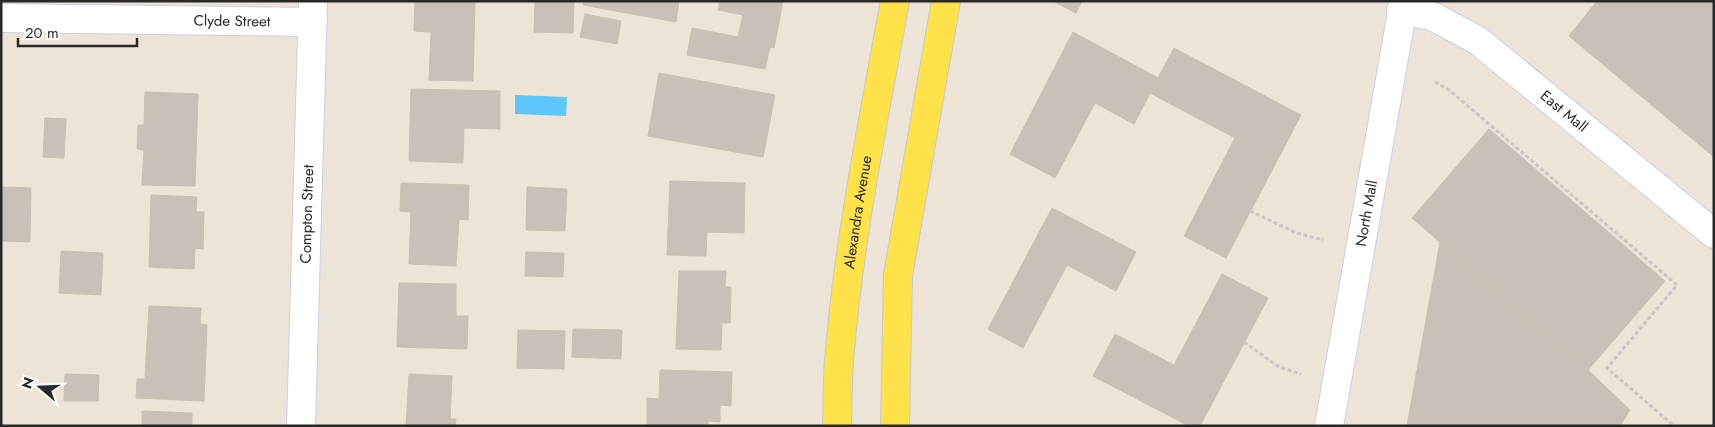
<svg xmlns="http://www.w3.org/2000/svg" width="1715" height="427" font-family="Jost,sans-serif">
	<rect width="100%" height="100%" fill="#ece4d7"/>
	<path fill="#5dc6fb" d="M 515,95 L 567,97 L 566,116 L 515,114 Z"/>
	<path fill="#c7c1b7" stroke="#c7c1b1" d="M 415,1 L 475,2 L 473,81 L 429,80 L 431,32 L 414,31 Z
		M 535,1 L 574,1 L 573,33 L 534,32 Z
		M 584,1 L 679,1 L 676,22 L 583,5 Z
		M 720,1 L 783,1 L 774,48 L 770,47 L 765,69 L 687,55 L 692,28 L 738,37 L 743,15 L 718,10 Z
		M 1053,1 L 1082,1 L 1076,13 Z
		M 1597,1 L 1714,1 L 1714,157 L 1569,36 Z
		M 585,14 L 621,21 L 617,44 L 580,37 Z
		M 1073,32 L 1158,78 L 1134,124 L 1095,103 L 1055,178 L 1010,154 Z
		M 1174,48 L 1301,115 L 1226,258 L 1184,236 L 1235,138 L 1150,93 Z
		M 659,73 L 775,95 L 763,157 L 648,136 Z
		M 411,89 L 500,91 L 500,129 L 464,128 L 463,163 L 409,161 Z
		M 145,92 L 198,94 L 195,186 L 142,185 L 144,150 L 137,149 L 138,125 L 144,125 Z
		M 45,118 L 66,119 L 64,158 L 43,157 Z
		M 1489,129 L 1665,281 L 1588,370 L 1412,218 Z
		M 670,181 L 745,183 L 744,233 L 707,232 L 706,256 L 667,255 Z
		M 401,183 L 469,185 L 468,220 L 459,219 L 456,266 L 409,264 L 411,212 L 400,211 Z
		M 1,187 L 31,188 L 30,242 L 1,241 Z
		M 527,187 L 567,189 L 565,231 L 526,230 Z
		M 151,195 L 197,197 L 196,212 L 204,212 L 203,249 L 195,248 L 194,269 L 149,267 Z
		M 1052,208 L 1136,252 L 1116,291 L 1067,265 L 1023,348 L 988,329 Z
		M 1440,242 L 1588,370 L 1630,410 L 1620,426 L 1407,426 Z
		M 61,251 L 103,253 L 101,295 L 59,293 Z
		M 526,252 L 564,253 L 563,277 L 525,276 Z
		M 679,271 L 726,271 L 725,287 L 731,287 L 730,323 L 722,323 L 721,350 L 676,349 Z
		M 1222,274 L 1268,298 L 1200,426 L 1189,426 L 1093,376 L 1115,334 L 1174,365 Z
		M 399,283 L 456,284 L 456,316 L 468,316 L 467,349 L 397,347 Z
		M 149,306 L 201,308 L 200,324 L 207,325 L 204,401 L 136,398 L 137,379 L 145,379 Z
		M 573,329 L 622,330 L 621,359 L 572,357 Z
		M 518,330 L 565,331 L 564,369 L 517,368 Z
		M 660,370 L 732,372 L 731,406 L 720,405 L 720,422 L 708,421 L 708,426 L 647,426 L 647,398 L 659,399 Z
		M 65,374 L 99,375 L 98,401 L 64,401 Z
		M 409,374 L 452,376 L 450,419 L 456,419 L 455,426 L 406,426 Z
		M 142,411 L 192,413 L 192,426 L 142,426 Z"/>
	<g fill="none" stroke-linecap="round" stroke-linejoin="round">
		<defs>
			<g id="minor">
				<path id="s1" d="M 1401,10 L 1432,16 L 1477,40 L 1714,234"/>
				<path id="s2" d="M 1,18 L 313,22"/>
				<path id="s3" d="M 301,426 L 313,1"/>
				<path id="s4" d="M 1329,426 L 1404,1"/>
			</g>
			<g id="major">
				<path id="s5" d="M 837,426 C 838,401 837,375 840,350 C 850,233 874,117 895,1"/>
				<path d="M 895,426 L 898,275 L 946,1"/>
			</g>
		</defs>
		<use href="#minor" stroke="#cccfe3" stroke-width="30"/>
		<use href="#major" stroke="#c7c7c7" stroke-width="30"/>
		<path stroke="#c7c7c7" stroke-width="3" stroke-dasharray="4 2.5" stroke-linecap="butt" d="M 1435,82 L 1448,89 L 1677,285 L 1607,368 L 1674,426
			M 1250,211 L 1297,233 L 1323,240
			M 1244,342 L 1279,367 L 1301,374"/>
		<use href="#minor" stroke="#fff" stroke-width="28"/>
		<use href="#major" stroke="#ffe149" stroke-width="28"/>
	</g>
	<g text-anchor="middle" stroke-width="4.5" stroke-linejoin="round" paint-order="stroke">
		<g font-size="15" fill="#282828" stroke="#fff">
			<text dy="5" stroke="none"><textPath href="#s2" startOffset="231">Clyde Street</textPath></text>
			<text dy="5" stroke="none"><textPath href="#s1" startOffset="195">East Mall</textPath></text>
			<text dy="5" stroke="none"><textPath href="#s5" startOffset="215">Alexandra Avenue</textPath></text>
			<text dy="5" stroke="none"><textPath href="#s4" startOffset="216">North Mall</textPath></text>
			<text dy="5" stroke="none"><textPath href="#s3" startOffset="212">Compton Street</textPath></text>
		</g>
	</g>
	<rect width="1715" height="427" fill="none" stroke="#282828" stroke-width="5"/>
	<g transform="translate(40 387) rotate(289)" stroke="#ffffff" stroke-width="4" paint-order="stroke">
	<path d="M0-4L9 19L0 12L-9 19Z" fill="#282828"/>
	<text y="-8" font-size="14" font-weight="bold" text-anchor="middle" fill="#282828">N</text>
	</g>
	<path d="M18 38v8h119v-8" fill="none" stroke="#282828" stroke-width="2.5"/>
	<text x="25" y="38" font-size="15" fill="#282828" stroke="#ffffff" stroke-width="4" paint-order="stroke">20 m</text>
</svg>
